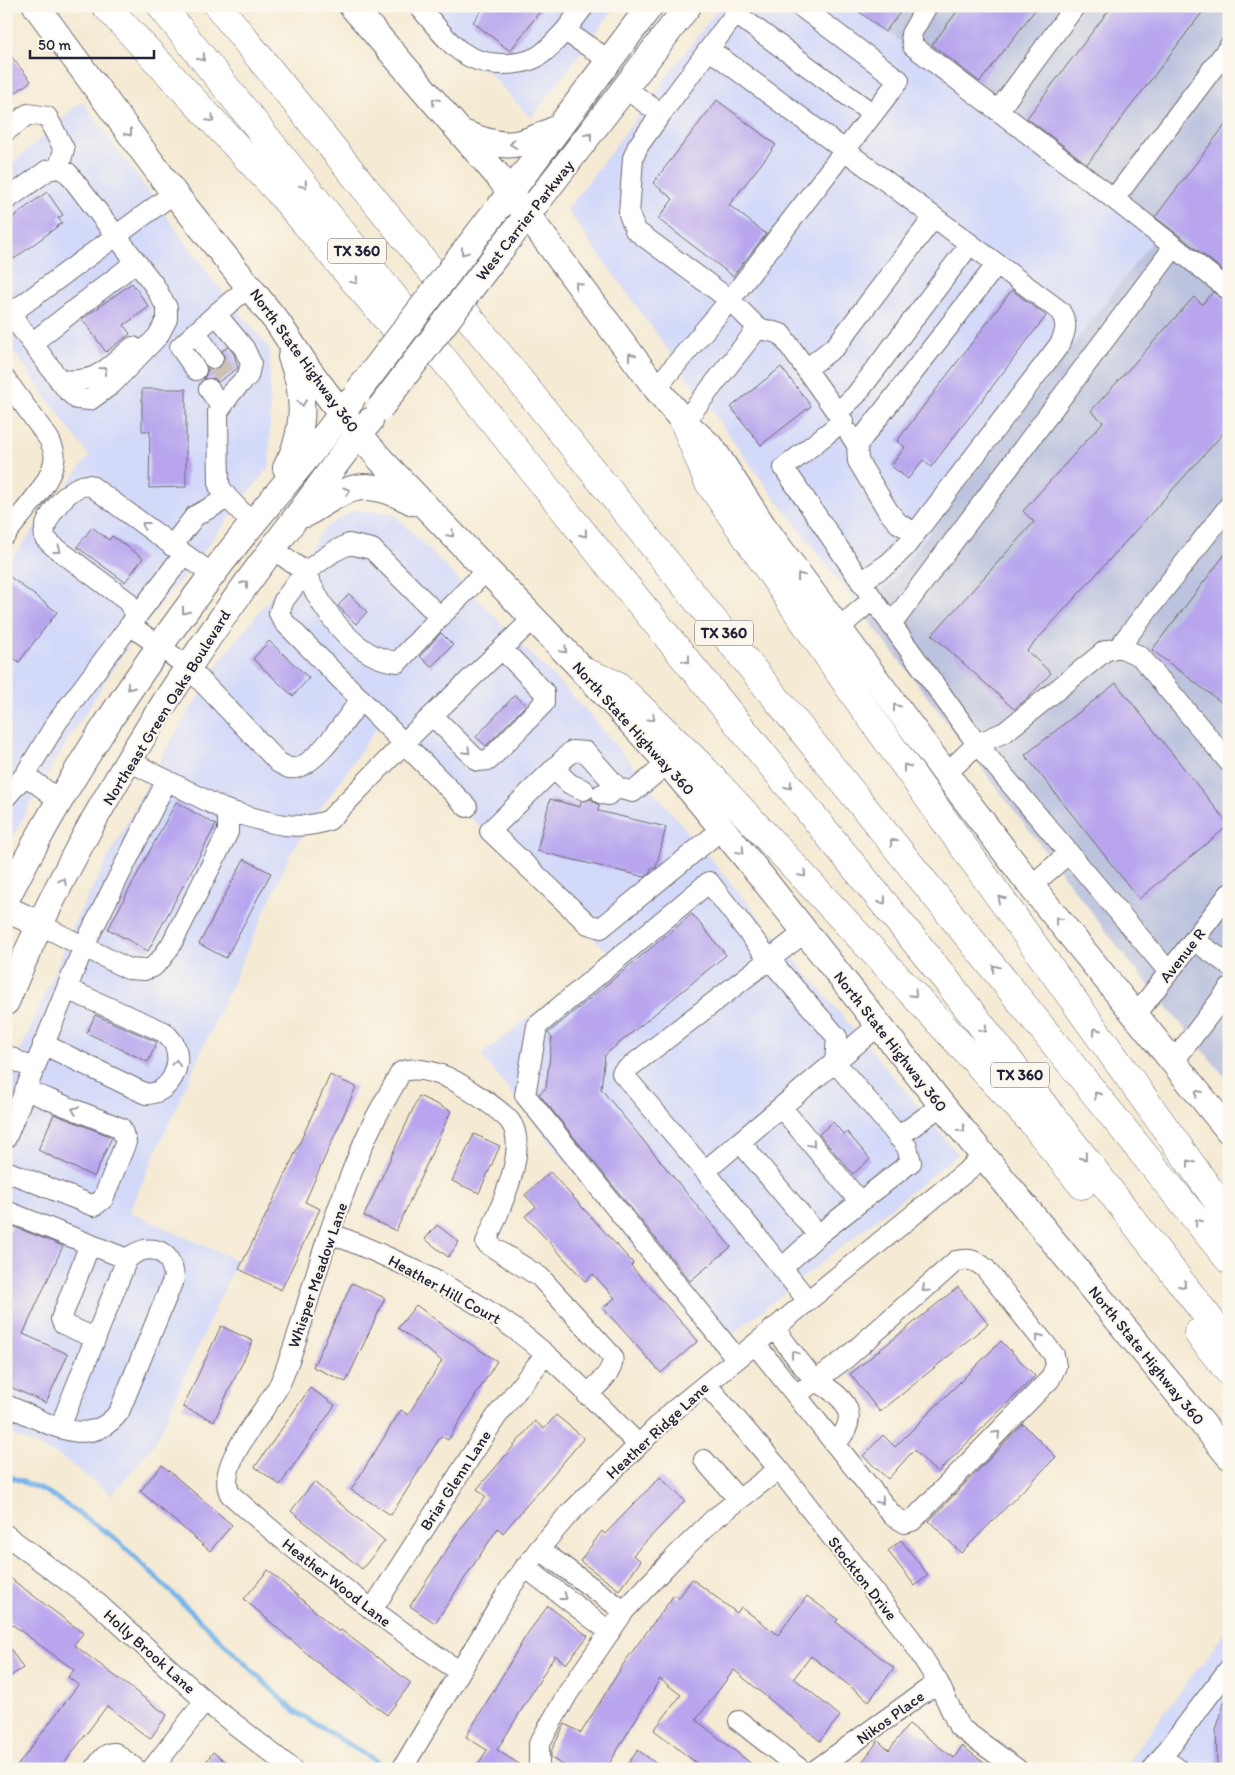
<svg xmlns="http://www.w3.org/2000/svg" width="1235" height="1775" font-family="Itim,sans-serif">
	<rect width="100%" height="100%" fill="#fbf7ec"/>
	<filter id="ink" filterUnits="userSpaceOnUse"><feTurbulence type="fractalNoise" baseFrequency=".02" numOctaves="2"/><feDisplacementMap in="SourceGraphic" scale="10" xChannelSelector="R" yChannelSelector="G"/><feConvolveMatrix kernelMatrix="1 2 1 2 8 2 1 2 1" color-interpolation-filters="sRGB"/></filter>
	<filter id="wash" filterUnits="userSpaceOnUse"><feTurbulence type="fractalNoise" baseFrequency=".0096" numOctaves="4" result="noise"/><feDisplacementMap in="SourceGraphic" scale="20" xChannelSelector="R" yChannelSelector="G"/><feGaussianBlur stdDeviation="1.12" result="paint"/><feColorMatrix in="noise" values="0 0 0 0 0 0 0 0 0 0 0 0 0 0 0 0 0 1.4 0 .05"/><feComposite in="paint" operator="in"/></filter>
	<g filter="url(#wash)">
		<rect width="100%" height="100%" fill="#f5ead3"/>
		<path fill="#d3d9f9" d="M 426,6 L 616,6 L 531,118 Z
			M 720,6 L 854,6 L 1153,240 L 892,582 L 855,602 L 763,482 L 567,210 Z
			M 82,101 L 217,285 L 270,349 L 270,466 L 121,656 L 54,763 L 6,848 L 6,566 L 89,456 L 6,341 L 6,169 Z
			M 354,510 L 393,513 L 586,710 L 958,1154 L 715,1348 L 481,1055 L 610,954 L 377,727 L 291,853 L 129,1212 L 237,1260 L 155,1443 L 112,1495 L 60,1456 L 6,1432 L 6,1085 L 79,913 L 167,747 L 223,657 L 325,528 Z
			M 1229,1627 L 1229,1769 L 1122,1769 Z"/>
		<path fill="#bcc3de" d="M 854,6 L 1229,6 L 1229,1082 L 1128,960 L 855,602 L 892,582 L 1153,240 Z"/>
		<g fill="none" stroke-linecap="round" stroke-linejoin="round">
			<path stroke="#77b5ea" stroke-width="5" d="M 6,1475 L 49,1493 L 116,1539 L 293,1710 L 379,1763"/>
		</g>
		<g id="blocks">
			<path fill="#b8a5ee" d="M 485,6 L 544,6 L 510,51 L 473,22 Z
				M 852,6 L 905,6 L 885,32 Z
				M 961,6 L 1038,6 L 980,82 L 932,45 Z
				M 1112,6 L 1207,6 L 1087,164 L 1027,118 Z
				M 6,50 L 31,81 L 6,100 Z
				M 717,100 L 776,145 L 729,205 L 766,234 L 733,276 L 658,219 L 673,199 L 653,183 Z
				M 1229,120 L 1229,275 L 1155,217 Z
				M 47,192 L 63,215 L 58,218 L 62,223 L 14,259 L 6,248 L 6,222 Z
				M 132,283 L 149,307 L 124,325 L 130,334 L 106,352 L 82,319 Z
				M 1012,290 L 1046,316 L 931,467 L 923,460 L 908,479 L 891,466 L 905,447 L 897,441 Z
				M 1213,292 L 1229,302 L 1229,427 L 1027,651 L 1051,673 L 1028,698 L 1014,709 L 932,635 L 1034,522 L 1023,511 L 1103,422 L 1091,411 L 1194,297 L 1202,304 Z
				M 228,347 L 234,354 L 238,368 L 218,382 L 214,378 L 204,379 L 208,369 L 214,370 L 223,364 L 225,358 L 222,351 Z
				M 781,367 L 811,406 L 761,445 L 731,407 Z
				M 142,389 L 186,389 L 186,487 L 149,488 L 150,431 L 142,431 Z
				M 92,527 L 109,540 L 112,536 L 143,558 L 125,582 L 77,547 Z
				M 1229,549 L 1229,708 L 1152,650 Z
				M 6,574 L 57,612 L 19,662 L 6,652 Z
				M 349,594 L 367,612 L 356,624 L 338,606 Z
				M 441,633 L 453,645 L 431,667 L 420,656 Z
				M 269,641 L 309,678 L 293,696 L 253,659 Z
				M 1116,683 L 1229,825 L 1139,899 L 1025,755 Z
				M 515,695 L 526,705 L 486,746 L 476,737 Z
				M 550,799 L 580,807 L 581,801 L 591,799 L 599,805 L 598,811 L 666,827 L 656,868 L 651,868 L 650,873 L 645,877 L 537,851 Z
				M 176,802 L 216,825 L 148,951 L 108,929 Z
				M 244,859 L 271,873 L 226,958 L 199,944 Z
				M 692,914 L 726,955 L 605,1055 L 601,1089 L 731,1247 L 690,1281 L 539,1094 L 546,1088 L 552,1038 L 548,1033 Z
				M 95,1015 L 157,1042 L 148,1062 L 87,1033 Z
				M 330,1075 L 356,1087 L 305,1202 L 320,1209 L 281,1290 L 239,1269 L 279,1189 Z
				M 419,1096 L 451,1111 L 396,1231 L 364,1216 Z
				M 54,1114 L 112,1137 L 94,1177 L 38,1150 Z
				M 833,1122 L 844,1135 L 847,1132 L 870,1159 L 853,1174 L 819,1134 Z
				M 474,1134 L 500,1146 L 479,1193 L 452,1181 Z
				M 550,1172 L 633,1263 L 631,1266 L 698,1341 L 661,1373 L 603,1308 L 615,1298 L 593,1274 L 585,1281 L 525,1216 L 536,1207 L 525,1195 Z
				M 437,1225 L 459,1242 L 448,1257 L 425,1239 Z
				M 12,1226 L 63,1246 L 23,1334 L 68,1354 L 46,1403 L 6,1385 L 6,1238 Z
				M 352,1283 L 385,1298 L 346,1382 L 313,1367 Z
				M 958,1287 L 988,1324 L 880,1412 L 850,1374 Z
				M 416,1305 L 455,1334 L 497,1361 L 448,1440 L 441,1436 L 391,1515 L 351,1490 L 401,1410 L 408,1415 L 442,1361 L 398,1328 Z
				M 221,1326 L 253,1341 L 214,1421 L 183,1407 Z
				M 1001,1341 L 1035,1376 L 937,1473 L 914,1450 L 888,1479 L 863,1456 L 883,1435 L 895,1447 Z
				M 310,1388 L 335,1405 L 280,1485 L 255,1467 Z
				M 556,1415 L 584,1438 L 503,1533 L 498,1528 L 435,1623 L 410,1606 L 465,1522 L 486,1497 L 477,1489 L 535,1421 L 544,1429 Z
				M 1023,1424 L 1056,1457 L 961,1553 L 929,1521 Z
				M 162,1465 L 232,1525 L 210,1551 L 140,1491 Z
				M 660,1477 L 685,1501 L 633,1555 L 641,1561 L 619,1590 L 580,1561 L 602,1531 L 605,1534 Z
				M 314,1482 L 385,1541 L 362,1569 L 291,1511 Z
				M 901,1540 L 928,1575 L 915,1586 L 888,1551 Z
				M 268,1570 L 339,1632 L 341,1630 L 411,1683 L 387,1715 L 319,1664 L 244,1599 Z
				M 6,1575 L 83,1633 L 74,1645 L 167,1715 L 150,1739 L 107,1706 L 60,1769 L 15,1769 L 78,1685 L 68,1677 L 74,1670 L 6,1620 Z
				M 692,1579 L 737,1613 L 741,1607 L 778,1635 L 807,1596 L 838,1619 L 836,1622 L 894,1668 L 869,1701 L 811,1656 L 794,1678 L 840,1716 L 820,1741 L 734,1670 L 696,1720 L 758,1769 L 704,1769 L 654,1730 L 681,1695 L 660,1679 L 606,1769 L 570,1769 L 551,1758 L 551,1751 L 565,1724 L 581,1733 L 626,1660 L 674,1595 L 679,1598 Z
				M 548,1606 L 588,1636 L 566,1664 L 555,1655 L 497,1750 L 527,1769 L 475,1769 L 487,1750 L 466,1737 L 527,1634 Z
				M 6,1642 L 23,1668 L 6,1679 Z
				M 1225,1700 L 1229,1700 L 1229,1765 L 1217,1765 L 1216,1730 Z
				M 909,1724 L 954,1758 L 962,1746 L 992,1769 L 857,1769 L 878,1741 L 889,1750 Z
				M 638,1750 L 663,1769 L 624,1769 Z
				M 213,1752 L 235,1769 L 201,1769 Z"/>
		</g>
	</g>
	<g filter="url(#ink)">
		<use href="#blocks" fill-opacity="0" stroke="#6c6870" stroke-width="1"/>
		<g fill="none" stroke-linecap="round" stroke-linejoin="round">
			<path stroke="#cbc2b5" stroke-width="20" stroke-dasharray="20 10" stroke-linecap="butt" d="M 213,358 L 226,376"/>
			<defs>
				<path id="minor" d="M 419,6 C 444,35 460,65 503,64 C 514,64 526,63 537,57 C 547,52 557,39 565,31 L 609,60
					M 927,6 L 911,34 L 913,46 L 1114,199 L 1229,290
					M 736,14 L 873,114
					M 565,31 L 584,6
					M 709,49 L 1060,311 C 1068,324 1066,331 1060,344 L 905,547 L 889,563 L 861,582
					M 626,89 L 661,114 L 638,146 L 633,158 L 629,214 L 635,230 L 730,300 L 899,80 L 800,6
					M 998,111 L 1075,6
					M 661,114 L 741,6
					M 6,131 L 28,114 L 47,117 L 64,149 L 59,168
					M 1114,199 L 1229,47
					M 6,200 L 48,170 L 59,168 L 68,173 L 154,285 L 167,308 L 167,319 L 158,336 L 112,384 L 90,400 L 77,399 L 67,390 L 6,308
					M 6,317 L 174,193
					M 758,328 L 781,334 L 843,421 L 784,468 L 873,599 L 839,628
					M 196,332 L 213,358
					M 32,343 L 136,262
					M 806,369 L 836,346 L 934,217
					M 196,370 L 180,347 L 216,314
					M 6,380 L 49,439 C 52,446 56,453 54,461 C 51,484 20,515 6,534
					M 59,380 C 100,383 103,371 133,347
					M 656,388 L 730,300 L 758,328 L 684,422
					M 209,389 L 221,407
					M 837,413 L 856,395 L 970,244
					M 850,434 L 857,445 L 858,461 L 888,511 L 898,523 L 915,533
					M 857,445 L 997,264
					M 228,498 L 219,486 L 218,412 L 231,393 L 248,376 L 251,363 L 244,348 L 216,314 L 250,286
					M 172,546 L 195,516 L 228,498 L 252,523
					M 272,548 L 305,572 L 333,552 L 349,544 L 372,549 L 440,617 L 486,571
					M 212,574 L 184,554 L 130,625 L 188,667 L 279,763 C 282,764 286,767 289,768 C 313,773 348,716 361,699
					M 873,599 L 977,744 L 946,774
					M 137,616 L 127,601 L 52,545 L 45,538 C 41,522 62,497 75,489 C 80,486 85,485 90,485 L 184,554
					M 440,617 L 398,662 C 354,659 322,609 305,572 L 284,600 L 279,613 L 284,622 L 467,807
					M 891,625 L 1174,247
					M 1119,647 L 1229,506
					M 433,716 L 478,761 L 489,760 L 544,703 L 544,692 L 502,649
					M 668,763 L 633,792 L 618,788 L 586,752 L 572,751 L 490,831 L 588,924 L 601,928 L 722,829
					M 554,769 L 570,784 L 584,790
					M 25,775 L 57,722 L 130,625
					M 602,794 L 608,795 L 618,788
					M 6,797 L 25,775 L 59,800
					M 223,809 C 258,819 293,834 329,820 L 415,732 L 534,618
					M 1069,853 L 1169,972
					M 1031,886 L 1069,853 L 977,744 L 1005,732 L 1105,651 L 1119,647 L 1140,656 L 1229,762
					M 41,925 L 128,969 L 144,970 L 153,967 L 161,959 L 171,945 L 228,832 L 228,818 L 223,809 L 129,761
					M 805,932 L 622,1073 L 705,1171 L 808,1301
					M 1194,940 L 1229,965
					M 1135,1016 L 1229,894
					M 43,1044 L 146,1094 C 170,1094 184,1065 174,1044 C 172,1040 167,1035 164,1032 L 67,989
					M 6,1055 L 33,1069
					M 1173,1062 L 1229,989
					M 781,1107 L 860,1202
					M 898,1137 L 942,1105
					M 6,1138 L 84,946 L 167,780
					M 740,1142 L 818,1235
					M 6,1171 L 94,1206 L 103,1199 L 126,1142 L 121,1128 L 25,1090
					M 705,1171 L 879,1025
					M 6,1211 L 127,1259
					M 330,1233 C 391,1257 452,1285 506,1323 C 554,1356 596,1403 638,1444
					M 90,1244 L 61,1319 L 63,1324 L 95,1338
					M 774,1328 C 787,1345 799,1362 813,1378 C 817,1383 824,1385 829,1389 C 853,1405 855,1423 836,1443
					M 755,1344 L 892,1515 L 905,1523 L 912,1521 L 1050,1379 L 1056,1366 L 1054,1355 L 985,1268 C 975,1260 969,1258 956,1261 L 845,1359 L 796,1395
					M 737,1359 L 525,1095 L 537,1026 L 709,882 L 769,959 L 837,1037 L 835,1062 L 907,1147 L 911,1162 L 818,1235 L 782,1268
					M 706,1384 L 779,1469 L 911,1639 L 938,1682 L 959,1727 L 1017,1769
					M 6,1405 C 44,1420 88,1453 119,1412 L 174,1278 C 172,1249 149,1241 127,1259 L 60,1427
					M 704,1460 L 738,1499
					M 6,1535 L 97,1603 L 205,1701 L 292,1769
					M 539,1549 L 624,1611
					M 525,1567 L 610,1632
					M 372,1610 L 496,1417 L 545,1355
					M 460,1672 C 379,1617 303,1559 230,1494 C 214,1463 268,1411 281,1381 C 301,1334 312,1282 329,1234 C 342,1198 355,1159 372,1125 C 381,1107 392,1089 401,1072 C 418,1065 445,1075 460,1084 C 476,1095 495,1105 509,1120 C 532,1147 497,1213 486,1243 L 540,1277 L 612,1356 C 616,1371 596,1386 587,1395
					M 739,1721 L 800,1769
					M 1162,1757 L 1178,1769
					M 95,1769 C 101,1761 105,1752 115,1753 L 136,1769
					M 152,1769 L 205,1701
					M 402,1769 L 510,1588 L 539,1549 L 566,1517 L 672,1412 L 984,1157
					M 539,1769 L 539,1744 L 568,1693 L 624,1611 L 672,1560 L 714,1519 L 779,1469
					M 817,1769 L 938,1682
					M 1153,1769 L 1229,1669"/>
				<path id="major" d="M 36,6 L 174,193 L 278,323 L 308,369 L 341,413 L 381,460 L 585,672 L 668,763 L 757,871 L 942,1105 L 1229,1456
					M 352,6 L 499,177 L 656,388 L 684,422 L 712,448 L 763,526 L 946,774 L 1031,886 L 1229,1131
					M 463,133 C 507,151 516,147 558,128
					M 501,205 L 650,6
					M 501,249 L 688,6
					M 286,468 C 306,431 306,395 291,357
					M 306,514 C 350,486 363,476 413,502
					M 6,899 C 65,782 133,679 212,575 C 257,515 307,461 351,401
					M 6,909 L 41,925
					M 6,1002 C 75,831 180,669 292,523 C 318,489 342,453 370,421"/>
				<path id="highway" d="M 106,6 L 278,191 L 408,344
					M 161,6 L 553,496 L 943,976 L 1229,1344
					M 218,6 L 1229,1260
					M 684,422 L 708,481 L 856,697 L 1229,1217
					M 585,672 L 617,685 L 698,763 L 1032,1122 L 1082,1185
					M 1198,1333 L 1229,1372"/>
			</defs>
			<use href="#minor" stroke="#6c6870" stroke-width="22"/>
			<use href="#major" stroke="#6c6870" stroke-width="28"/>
			<use href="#highway" stroke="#6c6870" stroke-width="29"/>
			<use href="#minor" stroke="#fff" stroke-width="20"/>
			<use href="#major" stroke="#fff" stroke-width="26"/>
			<use href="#highway" stroke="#fff" stroke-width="28"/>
			<defs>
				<path id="major-bridge" d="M 359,390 L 494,213
					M 380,408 L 501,249"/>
			</defs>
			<use href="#major-bridge" stroke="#6c6870" stroke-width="28" stroke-linecap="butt"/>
			<use href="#major-bridge" stroke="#fff" stroke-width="26"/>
		</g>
		<defs><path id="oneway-chevron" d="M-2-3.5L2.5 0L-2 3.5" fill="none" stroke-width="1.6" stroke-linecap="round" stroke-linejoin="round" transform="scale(1.25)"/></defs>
		<g stroke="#9c9ca7">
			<use href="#oneway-chevron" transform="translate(202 58) rotate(51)"/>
			<use href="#oneway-chevron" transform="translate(435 101) rotate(-131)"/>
			<use href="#oneway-chevron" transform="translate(211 119) rotate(47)"/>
			<use href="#oneway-chevron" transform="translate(129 133) rotate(53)"/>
			<use href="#oneway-chevron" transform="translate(589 136) rotate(-52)"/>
			<use href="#oneway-chevron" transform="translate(513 144) rotate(171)"/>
			<use href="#oneway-chevron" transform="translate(304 185) rotate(51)"/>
			<use href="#oneway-chevron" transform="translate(464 252) rotate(127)"/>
			<use href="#oneway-chevron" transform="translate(355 281) rotate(50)"/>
			<use href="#oneway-chevron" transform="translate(578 285) rotate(-127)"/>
			<use href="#oneway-chevron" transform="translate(631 356) rotate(-127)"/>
			<use href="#oneway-chevron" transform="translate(104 370) rotate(-39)"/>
			<use href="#oneway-chevron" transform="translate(302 403) rotate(86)"/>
			<use href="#oneway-chevron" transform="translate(347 491) rotate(-17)"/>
			<use href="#oneway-chevron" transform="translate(145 525) rotate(-143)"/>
			<use href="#oneway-chevron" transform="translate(451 534) rotate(46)"/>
			<use href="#oneway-chevron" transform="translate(584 534) rotate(51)"/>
			<use href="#oneway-chevron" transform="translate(58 550) rotate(37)"/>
			<use href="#oneway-chevron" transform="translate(800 576) rotate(-127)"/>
			<use href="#oneway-chevron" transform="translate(245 584) rotate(-54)"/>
			<use href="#oneway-chevron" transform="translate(185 611) rotate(126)"/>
			<use href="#oneway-chevron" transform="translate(564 650) rotate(46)"/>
			<use href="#oneway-chevron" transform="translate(687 660) rotate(51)"/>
			<use href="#oneway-chevron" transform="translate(130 687) rotate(125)"/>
			<use href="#oneway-chevron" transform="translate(896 707) rotate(-126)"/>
			<use href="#oneway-chevron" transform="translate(652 718) rotate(44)"/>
			<use href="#oneway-chevron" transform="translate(467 751) rotate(46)"/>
			<use href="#oneway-chevron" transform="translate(906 767) rotate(-126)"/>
			<use href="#oneway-chevron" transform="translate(789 786) rotate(51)"/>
			<use href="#oneway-chevron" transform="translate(893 842) rotate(-129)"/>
			<use href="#oneway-chevron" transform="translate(741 851) rotate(50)"/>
			<use href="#oneway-chevron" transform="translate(803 874) rotate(47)"/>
			<use href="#oneway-chevron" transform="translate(63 881) rotate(-63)"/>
			<use href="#oneway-chevron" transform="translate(1001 899) rotate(-126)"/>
			<use href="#oneway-chevron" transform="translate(883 901) rotate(51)"/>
			<use href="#oneway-chevron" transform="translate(1058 920) rotate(-129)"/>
			<use href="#oneway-chevron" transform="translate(995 968) rotate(-129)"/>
			<use href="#oneway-chevron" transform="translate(914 994) rotate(47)"/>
			<use href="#oneway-chevron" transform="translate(984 1029) rotate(52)"/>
			<use href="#oneway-chevron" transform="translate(1096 1031) rotate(-126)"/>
			<use href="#oneway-chevron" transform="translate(176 1063) rotate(-82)"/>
			<use href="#oneway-chevron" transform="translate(1198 1093) rotate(-129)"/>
			<use href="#oneway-chevron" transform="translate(1097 1095) rotate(-129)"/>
			<use href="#oneway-chevron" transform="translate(75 1110) rotate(-158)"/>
			<use href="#oneway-chevron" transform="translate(962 1129) rotate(51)"/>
			<use href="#oneway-chevron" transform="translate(812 1144) rotate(50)"/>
			<use href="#oneway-chevron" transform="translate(1084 1157) rotate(52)"/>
			<use href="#oneway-chevron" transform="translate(1190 1163) rotate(-126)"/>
			<use href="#oneway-chevron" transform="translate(1198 1222) rotate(-129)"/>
			<use href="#oneway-chevron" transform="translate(1183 1285) rotate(52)"/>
			<use href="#oneway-chevron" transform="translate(925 1289) rotate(138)"/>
			<use href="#oneway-chevron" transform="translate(1039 1337) rotate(-128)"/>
			<use href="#oneway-chevron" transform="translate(794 1354) rotate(-128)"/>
			<use href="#oneway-chevron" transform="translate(997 1434) rotate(-46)"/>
			<use href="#oneway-chevron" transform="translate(881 1501) rotate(51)"/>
			<use href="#oneway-chevron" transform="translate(564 1597) rotate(37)"/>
		</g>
	</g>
	<g text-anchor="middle" stroke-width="4.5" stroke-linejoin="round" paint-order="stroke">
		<g fill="#fbf7ec" stroke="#636270" stroke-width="1">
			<rect x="328" y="238.5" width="58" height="25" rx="4"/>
			<rect x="695" y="620.5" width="58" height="25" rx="4"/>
			<rect x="991" y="1062.5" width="58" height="25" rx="4"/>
		</g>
		<g font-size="15" font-weight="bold" fill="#22223b">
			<text x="357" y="256">TX 360</text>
			<text x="724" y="638">TX 360</text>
			<text x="1020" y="1080">TX 360</text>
		</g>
		<g font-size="16" fill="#22223b" stroke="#fbf7ec">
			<text transform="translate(524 220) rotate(-52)" y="6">West Carrier Parkway</text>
			<text transform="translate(305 360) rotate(54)" y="6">North State Highway 360</text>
			<text transform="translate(166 707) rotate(-58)" y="6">Northeast Green Oaks Boulevard</text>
			<text transform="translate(634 728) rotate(48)" y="6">North State Highway 360</text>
			<text transform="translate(1182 955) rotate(-52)" y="6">Avenue R</text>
			<text transform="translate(891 1041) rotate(52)" y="6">North State Highway 360</text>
			<text transform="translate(317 1275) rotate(-71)" y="6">Whisper Meadow Lane</text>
			<text transform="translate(445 1289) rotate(29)" y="6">Heather Hill Court</text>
			<text transform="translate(1147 1355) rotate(51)" y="6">North State Highway 360</text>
			<text transform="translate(657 1430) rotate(-43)" y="6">Heather Ridge Lane</text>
			<text transform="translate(455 1480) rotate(-57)" y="6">Briar Glenn Lane</text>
			<text transform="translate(863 1578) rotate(52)" y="6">Stockton Drive</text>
			<text transform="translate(337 1582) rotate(38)" y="6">Heather Wood Lane</text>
			<text transform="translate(150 1651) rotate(42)" y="6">Holly Brook Lane</text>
			<text transform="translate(890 1717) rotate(-36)" y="6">Nikos Place</text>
		</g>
	</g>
	<rect width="1235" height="1775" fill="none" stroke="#fbf7ec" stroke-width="25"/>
	<path d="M30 50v8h124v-8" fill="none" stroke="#22223b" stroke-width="2.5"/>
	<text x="38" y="50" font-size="15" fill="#22223b" stroke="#fbf7ec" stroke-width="4" paint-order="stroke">50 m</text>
</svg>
